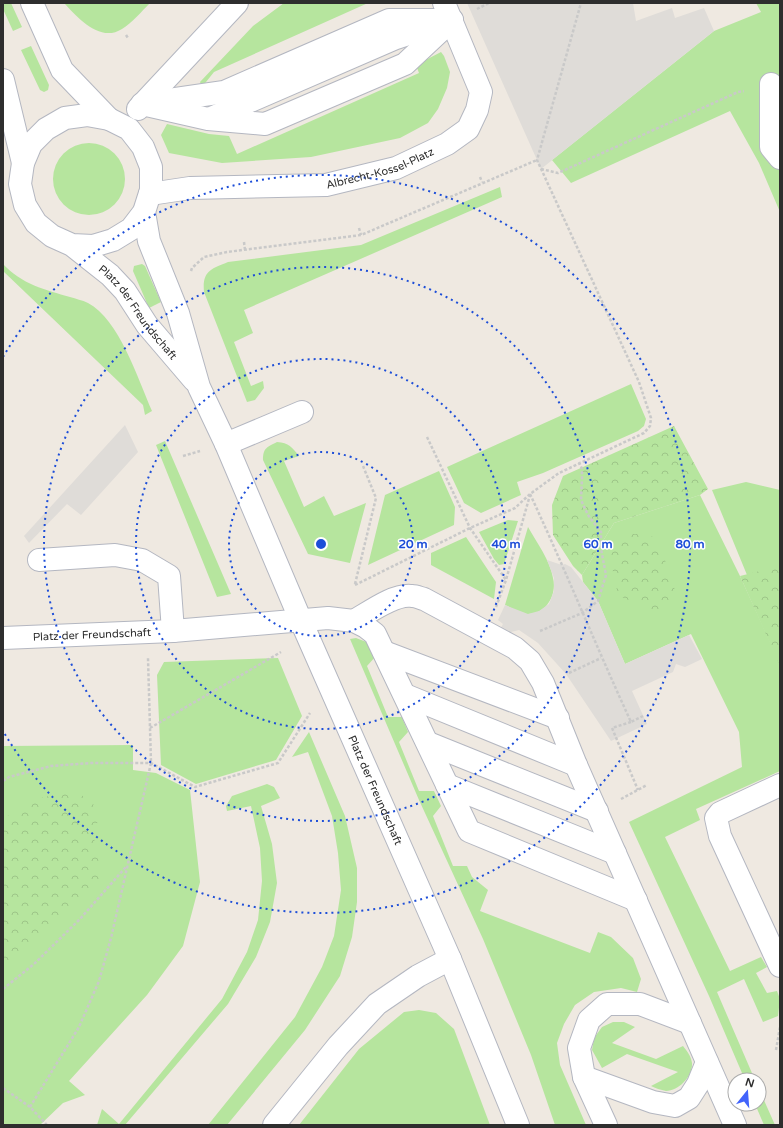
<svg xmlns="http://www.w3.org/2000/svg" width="783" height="1128" font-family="'Varela Round',sans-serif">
	<defs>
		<pattern id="forest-crowns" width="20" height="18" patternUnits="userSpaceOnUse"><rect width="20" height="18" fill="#b6e59e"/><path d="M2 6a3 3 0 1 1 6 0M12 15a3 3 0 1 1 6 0" fill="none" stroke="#9dc588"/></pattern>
	</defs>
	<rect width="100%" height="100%" fill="#efe9e1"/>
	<path fill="#b6e59e" d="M 3,3 L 11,3 L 22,27 L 13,31 L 3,9 Z
		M 64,3 L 150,3 C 142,11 132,23 122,29 C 100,43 78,18 64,3 Z
		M 284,3 L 368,3 L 214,72 L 202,87 L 200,82 L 253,26 Z
		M 756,3 L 780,3 L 780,212 L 759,163 L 730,111 L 571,183 L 552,160 L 714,31 L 761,12 Z
		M 31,46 L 49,85 L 48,90 L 44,92 L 40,90 L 21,50 Z
		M 441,52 L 444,56 L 450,72 L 447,88 L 438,109 L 428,123 L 400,138 L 311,157 L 222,163 L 169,153 L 161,135 L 167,124 L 209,134 L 229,136 L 237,154 L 419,73 L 416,65 Z
		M53 179a36 36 0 1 1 72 0a36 36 0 1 1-72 0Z
		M 500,187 L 502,197 L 244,310 L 253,333 L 234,342 L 251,386 L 263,381 L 264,388 L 255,400 L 247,402 L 204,292 C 202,271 211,269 228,262 L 361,245 Z
		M 3,264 C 21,284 46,290 70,297 C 76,299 82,300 88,303 C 119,319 138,379 152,411 L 145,415 L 143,405 L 3,271 Z
		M 142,264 L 145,266 L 161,302 L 149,308 L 133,271 L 134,266 Z
		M 631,384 L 646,419 L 644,426 L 638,431 L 543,473 L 517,482 L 521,495 L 481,513 L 464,503 L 447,467 Z
		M 165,441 L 231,594 L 217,597 L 156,445 Z
		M 277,442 C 289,443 292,447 299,456 L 284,461 L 304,507 L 324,496 L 334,516 L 366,503 L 350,563 L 308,554 L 263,460 C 263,448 267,447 277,442 Z
		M 439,471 L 455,507 L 454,525 L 368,565 L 385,495 Z
		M 746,482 L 780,490 L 780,655 L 712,490 Z
		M 700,495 L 740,576 L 780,664 L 780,771 L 696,809 L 700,820 L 665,837 L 730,971 L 761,957 L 767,967 L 756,973 L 767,993 L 777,991 L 780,999 L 778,1016 L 763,1022 L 744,979 L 717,992 L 755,1080 L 745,1080 L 709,996 L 629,822 L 742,767 L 739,732 L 691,634 L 625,664 L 598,601 L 583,582 L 582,575 L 614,523 Z
		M 508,520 L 518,521 L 504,564 L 499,565 L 494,559 L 479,532 Z
		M 528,527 C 537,543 550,560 553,578 C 557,594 547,614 528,614 C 521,614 512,608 505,605 Z
		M 466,537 L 496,582 L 494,599 L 431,565 L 431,553 Z
		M 356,638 L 369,643 L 376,656 L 367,666 L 388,717 L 402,717 L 408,732 L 399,742 L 419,791 L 434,791 L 441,806 L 433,816 L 453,866 L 467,866 L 472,877 L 488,890 L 480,911 L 590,953 L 598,932 L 611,937 L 633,958 L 641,979 L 637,992 L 621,988 L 594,992 L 575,1005 L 564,1024 L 557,1043 L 560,1065 L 586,1125 L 555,1125 L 531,1055 L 483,939 L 419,800 L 350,639 Z
		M 278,658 L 302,716 L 276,760 L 196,784 L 161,765 L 157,675 L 164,662 Z
		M 309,732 L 345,816 L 357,868 L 357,902 L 352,937 L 340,976 L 305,1030 L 227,1125 L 208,1125 L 295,1017 L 322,967 L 334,936 L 341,890 L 338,853 L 332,816 L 308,752 L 292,757 Z
		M 3,740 L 4,746 L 133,745 L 133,770 L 156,773 L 190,790 L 200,882 L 183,946 L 147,995 L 69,1081 L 85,1095 L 63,1103 L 40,1125 L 3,1125 Z
		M 267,784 L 274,787 L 280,798 L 261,806 L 272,844 L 277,883 L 270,922 L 256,957 L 228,1004 L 125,1125 L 97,1125 L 102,1109 L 119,1124 L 222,999 L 247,952 L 258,920 L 262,881 L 260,848 L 251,806 L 227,811 L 226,806 L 232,796 Z
		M 419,1010 L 436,1013 L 454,1029 L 490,1125 L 299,1125 L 359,1049 L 404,1012 Z
		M 613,1022 L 624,1022 L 635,1027 L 612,1043 L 656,1059 L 683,1046 C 687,1051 691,1056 692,1063 C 693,1076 679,1091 666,1091 C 661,1090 655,1088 651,1086 L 678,1072 L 627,1054 L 602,1068 L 592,1050 L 594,1038 L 602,1027 Z
		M 759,1089 L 775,1125 L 764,1125 L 755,1104 L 759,1104 Z"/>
	<path fill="url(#forest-crowns)" d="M 674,426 L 708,489 L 700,495 L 614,523 L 582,575 L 573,566 L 553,535 L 552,505 L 563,476 Z
		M 628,534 L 649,534 L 660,543 L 661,548 L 675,590 L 675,602 L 665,608 L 650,611 L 618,595 L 610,558 L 613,541 Z
		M 780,566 L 780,666 L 740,576 Z
		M 74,789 L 94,805 L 99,819 L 93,833 L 102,877 L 58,923 L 3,970 L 3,819 L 30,801 Z"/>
	<path fill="#dfdcd8" d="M 467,3 L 633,3 L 636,21 L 672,8 L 675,18 L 704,8 L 714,31 L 541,169 Z
		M 125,425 L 138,452 L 81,515 L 67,504 L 29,543 L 24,536 Z
		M 547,560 L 562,565 L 565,564 L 571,567 L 598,601 L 625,664 L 689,635 L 702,659 L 685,667 L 676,664 L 673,672 L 632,691 L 647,724 L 611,741 L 566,674 L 538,643 L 519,630 L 503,634 L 498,633 L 503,624 L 498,620 L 505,605 L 528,614 L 539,611 L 549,604 L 554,591 L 554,578 Z"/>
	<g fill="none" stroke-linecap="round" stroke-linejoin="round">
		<defs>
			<g id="minor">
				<path d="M 32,3 L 62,70 L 109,119"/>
				<path d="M 3,80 L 23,163"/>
				<path d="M 771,84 L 771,147 L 780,158"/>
				<path d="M 155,102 L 224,92 L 389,20 L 452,20"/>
				<path d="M 142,104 L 208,119 L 265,124 L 405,64 L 452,20"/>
				<path d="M 138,109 L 237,3"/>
				<path d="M 211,118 L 396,38 L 432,26"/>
				<path id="s1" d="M 150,194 L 190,188 L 326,185 L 396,168 L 447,144 L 468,129 L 477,110 L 481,92 L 444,3"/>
				<path id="s2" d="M 144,212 L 149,241 L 178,313 L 199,387 L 226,444 L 301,621 L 450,959 L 518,1125"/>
				<path id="s3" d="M 72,245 L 93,246 L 113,240 L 131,229 L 144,212 L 151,190 L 151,167 L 143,147 L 129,129 L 109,119 L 87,115 L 65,118 L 46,129 L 31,144 L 23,163 L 20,184 L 25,205 L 36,223 L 52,236 L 72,245 L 110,275 L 125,291 L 147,325 L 194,380"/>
				<path d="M 226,444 L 302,412"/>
				<path d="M 39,560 L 115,555 L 142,560 L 169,576 L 173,631"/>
				<path d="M 354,621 C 368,613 395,593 412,596 C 416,596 420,598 424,599 L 515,648 L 530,661 L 543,683 L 576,765 L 735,1125"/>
				<path id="s4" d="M 3,638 L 173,631 L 328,618 L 354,621 L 366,627 L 375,634 L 469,831 L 636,900"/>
				<path d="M 384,652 L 558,718"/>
				<path d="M 405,695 L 576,765"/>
				<path d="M 428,743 L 597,811"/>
				<path d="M 447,785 L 615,853"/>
				<path d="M 780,785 L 720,813 L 716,818 L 720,836 L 780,966"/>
				<path d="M 584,1077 L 653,1102 L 675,1106 L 689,1098 L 698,1084 L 707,1062"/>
				<path d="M 274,1125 L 338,1046 L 377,1004 L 418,976 L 450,959"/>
				<path d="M 606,1125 L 584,1077 L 579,1048 L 589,1020 L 607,1004 L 640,1004 L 690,1023"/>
			</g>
		</defs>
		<use href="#minor" stroke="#b4b7c1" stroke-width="24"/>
		<path stroke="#c9c9c9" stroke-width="2.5" stroke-dasharray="3 2" stroke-linecap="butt" d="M 477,9 L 489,3
			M 126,35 L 128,38
			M 541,169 L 558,173 L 738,92 L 744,91
			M 480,177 L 482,182
			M 359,228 L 361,235
			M 244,242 L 245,250
			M 191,271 L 192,268 L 204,257 L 227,252 L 361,235 L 537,160
			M 427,437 L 470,528 L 506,580
			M 183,456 L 200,451
			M 530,494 C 565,569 596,646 631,722 L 643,716
			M 355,584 L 376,498 L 363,466
			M 355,585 L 470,528 L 515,508 L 530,494 L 559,473 L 644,433 L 650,426 L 651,418 L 639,382 L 537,160 L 581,3
			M 496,607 L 506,580 L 530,495
			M 540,631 L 582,613 L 598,601 L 606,575 L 601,549 L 601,532 L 588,515 L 581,500 L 582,478 L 582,469 L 579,462
			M 569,673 L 601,658
			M 631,722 L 612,728 L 638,790
			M 150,728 L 281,652
			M 3,781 L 9,777 L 51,766 L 91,763 L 151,763 L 195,787 L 278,763 L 310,713
			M 621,799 L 647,785
			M 3,989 L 34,964 L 79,920 L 126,867
			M 776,1050 L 780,1027
			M 3,1088 L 30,1107 L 47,1125
			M 30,1107 L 79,1027 L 99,981 L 111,938 L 151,763 L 148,658"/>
		<use href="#minor" stroke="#fff" stroke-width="22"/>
	</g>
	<g fill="none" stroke="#1d4ed8" stroke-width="2" stroke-dasharray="2 4">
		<circle cx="321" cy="544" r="92"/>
		<circle cx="321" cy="544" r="185"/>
		<circle cx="321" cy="544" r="277"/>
		<path d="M3 357A369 369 0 1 1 3 731"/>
	</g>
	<g text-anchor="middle" stroke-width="3" stroke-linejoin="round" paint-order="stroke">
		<g font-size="11" fill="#2e2e2e" stroke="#fff">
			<text dy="4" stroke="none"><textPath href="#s1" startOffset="233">Albrecht-Kossel-Platz</textPath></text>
			<text dy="4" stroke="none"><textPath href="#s3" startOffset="507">Platz der Freundschaft</textPath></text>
			<text dy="4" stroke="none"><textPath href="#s4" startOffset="89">Platz der Freundschaft</textPath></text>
			<text dy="4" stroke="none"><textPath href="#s2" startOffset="624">Platz der Freundschaft</textPath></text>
		</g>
	</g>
	<circle cx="321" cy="544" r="6" fill="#1d4ed8" stroke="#fff" stroke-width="2"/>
	<g font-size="12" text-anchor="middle" font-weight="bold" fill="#1d4ed8" stroke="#fff" stroke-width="3" stroke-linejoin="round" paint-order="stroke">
		<text x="413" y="548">20 m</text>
		<text x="506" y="548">40 m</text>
		<text x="598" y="548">60 m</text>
		<text x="690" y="548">80 m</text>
	</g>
	<rect width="783" height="1128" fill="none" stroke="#2e2e2e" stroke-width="8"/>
	<g transform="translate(747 1092) rotate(17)"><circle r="19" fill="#ffffff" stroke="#ababab"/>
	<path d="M0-3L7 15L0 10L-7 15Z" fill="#4264fb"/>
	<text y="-6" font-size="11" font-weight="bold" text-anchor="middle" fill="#2e2e2e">N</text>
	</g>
</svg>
